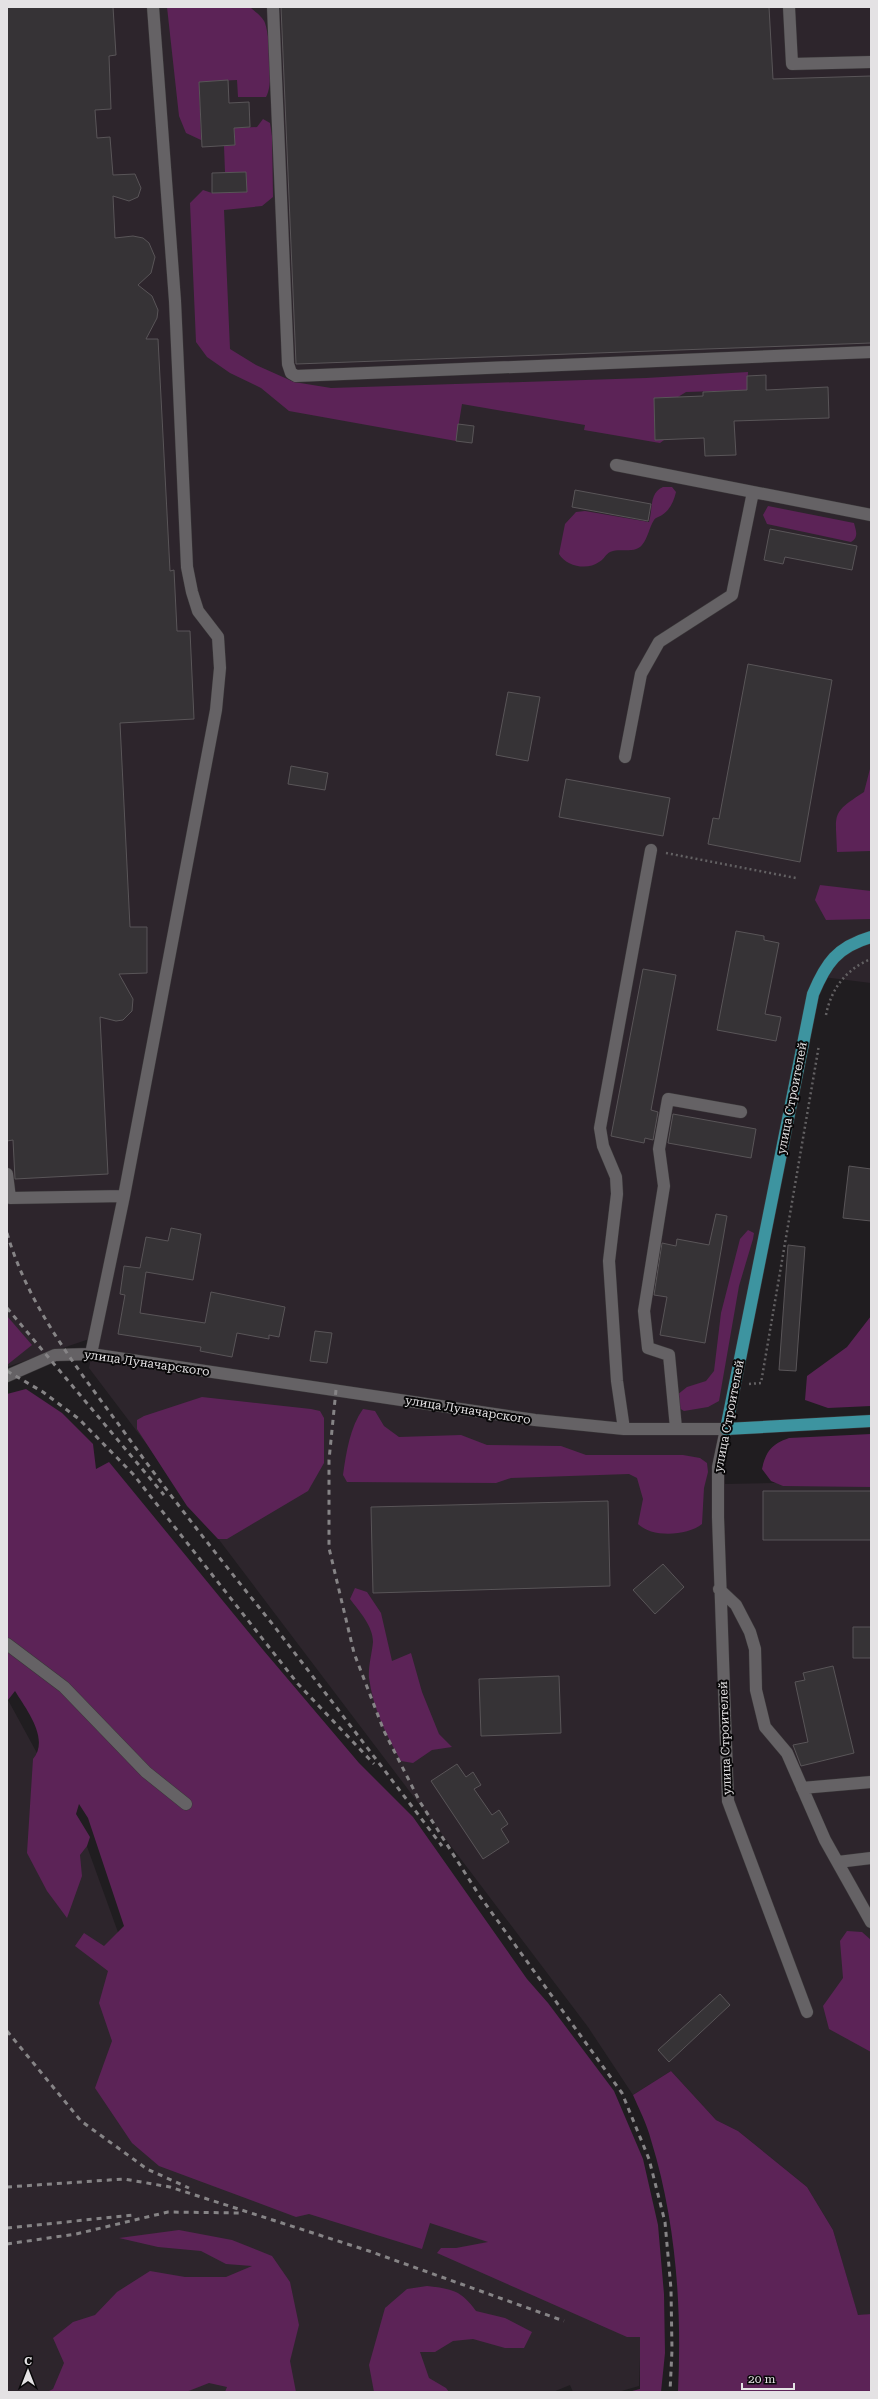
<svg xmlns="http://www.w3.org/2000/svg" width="878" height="2399" font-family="'Roboto Serif',serif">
	<rect width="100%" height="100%" fill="#201d20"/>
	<path fill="#2d252c" d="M 7,7 L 871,7 L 871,983 L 815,976 L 724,1441 L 725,1484 L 871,1481 L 871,2314 L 858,2316 L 833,2230 L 807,2187 L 738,2131 L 716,2120 L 671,2071 L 633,2095 L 588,2027 L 89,1368 L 95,1337 L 7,1367 Z
		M 7,1639 L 8,1700 L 85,1841 L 170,2076 L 489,2242 L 641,2329 L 639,2386 L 618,2392 L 573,2392 L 570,2385 L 553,2392 L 7,2392 Z"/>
	<path fill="#5c2357" d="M 167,7 L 250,7 C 254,11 263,17 265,23 C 270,38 274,84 266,97 L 238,97 L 237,80 L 199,82 L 201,140 L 186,133 L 179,116 Z
		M 263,119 L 270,123 L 272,136 L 273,197 L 262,206 L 224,210 L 230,349 L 256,365 L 294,382 L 331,388 L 646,378 L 748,372 L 747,390 L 686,392 L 678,397 L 654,398 L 655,440 L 664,440 L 660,443 L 584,430 L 585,425 L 462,404 L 456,441 L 289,411 L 261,388 L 230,373 L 207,357 L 196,342 L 190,203 L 203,190 L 212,193 L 247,192 L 246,172 L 225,172 L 224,146 L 235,145 L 234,128 L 257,127 Z
		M 663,487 L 672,487 L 676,492 C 674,501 670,510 662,515 C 659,517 656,517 654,520 C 649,528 648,538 642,545 C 636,553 622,549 613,551 C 606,552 605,559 599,562 C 587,571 566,566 559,554 L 565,524 L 576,512 L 585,511 L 649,522 C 653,509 649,493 663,487 Z
		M 768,506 L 854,523 C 856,531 859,537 851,542 L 767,524 L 763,515 Z
		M 871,765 L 871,851 L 837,852 C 836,813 830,814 864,792 Z
		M 820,885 L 871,891 L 871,919 L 826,920 L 815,900 Z
		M 748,1230 L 754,1233 L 753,1239 L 739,1286 L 719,1401 L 708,1407 L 684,1411 L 679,1408 L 677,1395 L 687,1387 L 706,1381 L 714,1371 L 721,1313 L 740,1239 Z
		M 7,1316 L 32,1345 L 7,1365 Z
		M 871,1316 L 871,1406 L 828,1408 L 805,1400 L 807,1376 L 847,1347 Z
		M 26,1389 L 62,1413 L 93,1444 L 96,1469 L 109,1462 L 264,1651 L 359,1763 L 413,1817 L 527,1979 L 548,2003 L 614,2091 L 643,2159 L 658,2225 L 664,2294 L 665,2353 L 661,2392 L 628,2392 L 640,2389 L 640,2337 L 627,2337 L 437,2253 L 441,2248 L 456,2248 L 488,2242 L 430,2223 L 422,2249 L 309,2214 L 296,2217 L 159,2166 L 132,2143 L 95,2088 L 112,2041 L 99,2003 L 108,1971 L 75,1946 L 84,1933 L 104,1946 L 124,1926 L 88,1818 L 79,1804 L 76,1814 L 90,1837 L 87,1846 L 80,1855 L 82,1876 L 67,1918 L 47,1891 L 27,1853 L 33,1759 C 50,1739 26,1709 15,1691 L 8,1700 L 7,1394 Z
		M 202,1397 L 311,1409 L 320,1411 L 324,1418 L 324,1463 L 308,1491 L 227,1539 L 218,1539 L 187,1506 L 137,1429 L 137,1420 L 144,1416 Z
		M 363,1409 L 375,1411 L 384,1426 L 399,1437 L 461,1435 L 487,1445 L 561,1446 L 586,1455 L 683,1455 L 700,1458 L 707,1463 L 708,1472 L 704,1488 L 702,1524 C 687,1536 652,1538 638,1524 L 643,1499 L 637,1478 L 629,1474 L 511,1478 L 496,1483 L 347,1482 L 343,1475 C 346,1453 350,1427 363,1409 Z
		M 871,1434 L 871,1487 L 783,1486 L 771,1481 L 762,1469 C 766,1451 772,1444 789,1438 Z
		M 355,1588 L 367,1592 L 381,1613 L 392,1661 L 411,1653 L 422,1692 L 439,1734 L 452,1747 L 432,1750 L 413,1763 L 401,1761 C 386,1735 373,1708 369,1678 C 368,1667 372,1653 373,1642 C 373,1626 359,1611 350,1599 Z
		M 847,1931 L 862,1932 L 871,1940 L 871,2052 L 829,2029 L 823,2006 L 843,1978 L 840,1941 Z
		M 671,2071 L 716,2120 L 738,2131 L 807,2187 L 833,2230 L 858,2315 L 871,2314 L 871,2392 L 678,2392 C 682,2307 676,2221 651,2140 C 647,2124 639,2109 633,2095 Z
		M 179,2230 L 232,2240 L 272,2256 L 290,2282 L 299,2325 L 290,2361 L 296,2392 L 225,2392 L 227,2387 L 209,2383 L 186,2392 L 47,2392 L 53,2389 L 64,2363 L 53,2338 L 73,2322 L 95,2315 L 117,2292 L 150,2271 L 185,2277 L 226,2277 L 252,2266 L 226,2264 L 201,2251 L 158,2247 L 119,2238 Z
		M 427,2286 C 452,2289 461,2290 476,2311 L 505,2318 L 532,2332 L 524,2348 L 505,2348 L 473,2339 L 453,2341 L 435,2352 L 420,2352 L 429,2378 L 446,2388 L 449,2392 L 374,2392 L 369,2365 L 385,2308 L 407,2289 Z"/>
	<path fill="#363336" stroke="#595558" d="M 7,7 L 113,7 L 116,55 L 109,56 L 111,109 L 95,110 L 97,138 L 110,137 L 113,175 L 135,174 L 141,188 L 138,197 L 129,201 L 113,196 L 115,238 L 133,236 L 143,238 L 149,243 L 155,257 L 151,273 L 138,285 L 152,296 L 158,310 L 157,318 L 146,339 L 158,339 L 170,571 L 174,570 L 177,631 L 190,631 L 194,719 L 120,723 L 130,927 L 147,927 L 147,973 L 119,974 L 133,999 L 132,1011 L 123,1020 L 116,1021 L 100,1017 L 108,1174 L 15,1179 L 13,1140 L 7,1141 Z
		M 281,7 L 769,7 L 773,79 L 871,76 L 871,343 L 296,364 Z
		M 228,80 L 229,103 L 249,102 L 250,127 L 234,128 L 235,145 L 202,147 L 199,82 Z
		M 246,172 L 247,192 L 212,193 L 212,173 Z
		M 766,375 L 766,390 L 828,387 L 829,418 L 734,421 L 736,455 L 705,456 L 704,438 L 655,440 L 654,398 L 703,396 L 703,392 L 747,390 L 747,376 Z
		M 458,424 L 474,426 L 472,443 L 456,441 Z
		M 575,490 L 651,504 L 648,521 L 572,507 Z
		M 770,529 L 857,546 L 852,570 L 785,557 L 783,564 L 764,560 Z
		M 748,664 L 832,680 L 800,862 L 708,844 L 713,818 L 719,819 Z
		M 508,692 L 540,697 L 528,761 L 496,755 Z
		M 291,766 L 328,773 L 325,790 L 288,784 Z
		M 566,779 L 670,798 L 663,836 L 559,817 Z
		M 736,931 L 764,936 L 764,940 L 779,943 L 765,1014 L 781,1017 L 776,1041 L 717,1030 Z
		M 643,969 L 676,975 L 651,1110 L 658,1112 L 653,1140 L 645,1138 L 644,1143 L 611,1136 Z
		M 673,1114 L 756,1129 L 751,1158 L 668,1143 Z
		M 849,1166 L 871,1169 L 871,1221 L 843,1218 Z
		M 716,1214 L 727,1216 L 705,1343 L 660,1335 L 667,1297 L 654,1295 L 662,1243 L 676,1246 L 677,1239 L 709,1245 Z
		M 171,1228 L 201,1234 L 193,1280 L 146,1272 L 140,1313 L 205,1323 L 211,1292 L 285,1307 L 279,1337 L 269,1335 L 269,1339 L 237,1333 L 232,1357 L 200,1351 L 201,1347 L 118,1334 L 125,1295 L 120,1294 L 124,1266 L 140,1268 L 146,1237 L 168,1241 Z
		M 788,1245 L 805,1247 L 796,1371 L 779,1370 Z
		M 315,1331 L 332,1333 L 327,1363 L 310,1361 Z
		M 763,1491 L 871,1491 L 871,1540 L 763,1540 Z
		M 608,1501 L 610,1586 L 373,1593 L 371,1507 Z
		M 663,1564 L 684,1587 L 655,1614 L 633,1590 Z
		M 853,1627 L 871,1627 L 871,1658 L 853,1658 Z
		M 833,1666 L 854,1753 L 801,1766 L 793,1745 L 808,1742 L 795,1682 L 805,1680 L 803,1673 Z
		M 559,1676 L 561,1733 L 481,1736 L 479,1679 Z
		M 457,1764 L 466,1777 L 473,1772 L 481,1785 L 474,1789 L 492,1815 L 499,1810 L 508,1824 L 501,1829 L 509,1842 L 483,1859 L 431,1781 Z
		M 720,1994 L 730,2005 L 669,2062 L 658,2050 Z"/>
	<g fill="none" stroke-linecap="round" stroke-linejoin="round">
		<defs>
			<path id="minor" d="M 273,7 L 288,364 L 291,373 L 296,376 L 871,352
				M 789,7 L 792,64 L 871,62
				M 616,465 L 871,515
				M 625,757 L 641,674 L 659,642 L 732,595 L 753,492
				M 7,1174 L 10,1198 L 124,1196
				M 91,1354 L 124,1196 L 216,710 L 220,668 L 218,637 L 198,611 L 192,592 L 187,567 L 175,301 L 153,7
				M 7,1376 L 55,1355 L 91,1354 L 535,1420 L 624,1429 L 726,1429 L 718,1467 L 718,1517 L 728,1801 L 807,2012
				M 676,1428 L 669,1355 L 648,1348 L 644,1311 L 664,1186 L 659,1149 L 668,1099 L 741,1112
				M 624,1429 L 617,1381 L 609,1261 L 617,1194 L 616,1177 L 603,1146 L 600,1128 L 651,850
				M 719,1589 L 736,1605 L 750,1632 L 755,1649 L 756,1690 L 765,1727 L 787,1753 L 825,1840 L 871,1922
				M 7,1644 L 64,1687 L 146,1772 L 186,1804
				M 802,1788 L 871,1782
				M 838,1862 L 871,1858"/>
			<path id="major" d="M 871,937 C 837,947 826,963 813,994 L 726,1429 L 871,1421"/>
		</defs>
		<use href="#minor" stroke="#3a3739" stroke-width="13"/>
		<use href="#major" stroke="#3a3739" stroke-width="13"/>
		<path stroke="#636163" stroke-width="2.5" stroke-dasharray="2 3" stroke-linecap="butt" d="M 666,853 L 796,878
			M 826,1015 C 831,989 846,969 871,959
			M 749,1384 L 761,1383 L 819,1045"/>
		<use href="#minor" stroke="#656265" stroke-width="12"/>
		<use href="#major" stroke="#3d94a0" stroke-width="12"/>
		<path stroke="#868486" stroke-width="3" stroke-dasharray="5 5" stroke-linecap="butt" d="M 7,1233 C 30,1312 83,1375 130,1440 C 176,1504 225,1565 274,1626 C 330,1699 386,1772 442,1846
			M 7,1308 L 164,1495
			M 7,1371 L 43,1392 L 79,1419 L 133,1474 L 298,1684 L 374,1764
			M 336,1390 L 329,1460 L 329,1548 L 354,1653 L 384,1731 L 420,1802 L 479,1895 L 622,2093 L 649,2159 L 665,2222 L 671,2289 L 672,2350 L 670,2392
			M 7,2031 L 81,2121 L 147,2169 L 189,2188
			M 7,2187 L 124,2179 L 170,2187 L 369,2251 L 564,2321
			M 7,2228 L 134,2215
			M 7,2244 L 76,2234 L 168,2212 L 242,2213"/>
	</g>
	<g text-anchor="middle" stroke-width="4" stroke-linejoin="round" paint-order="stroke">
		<g font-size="12" fill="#e4e2e4" stroke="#090809">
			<text transform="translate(792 1098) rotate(-79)" y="4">улица Строителей</text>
			<text transform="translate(147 1363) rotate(8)" y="4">улица Луначарского</text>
			<text transform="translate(468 1410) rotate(9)" y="4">улица Луначарского</text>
			<text transform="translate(729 1416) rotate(-79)" y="4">улица Строителей</text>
			<text transform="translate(725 1738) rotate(-92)" y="4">улица Строителей</text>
		</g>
	</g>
	<rect width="878" height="2399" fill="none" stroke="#e4e2e4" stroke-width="16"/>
	<g transform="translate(28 2371)" stroke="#090809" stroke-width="3" paint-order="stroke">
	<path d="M0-3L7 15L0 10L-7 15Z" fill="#e4e2e4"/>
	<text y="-6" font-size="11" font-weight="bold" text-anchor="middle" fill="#e4e2e4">С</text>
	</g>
	<path d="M742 2383v6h52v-6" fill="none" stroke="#e4e2e4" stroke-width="2"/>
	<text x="748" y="2383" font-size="12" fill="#e4e2e4" stroke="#090809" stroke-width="3" paint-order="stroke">20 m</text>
</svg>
